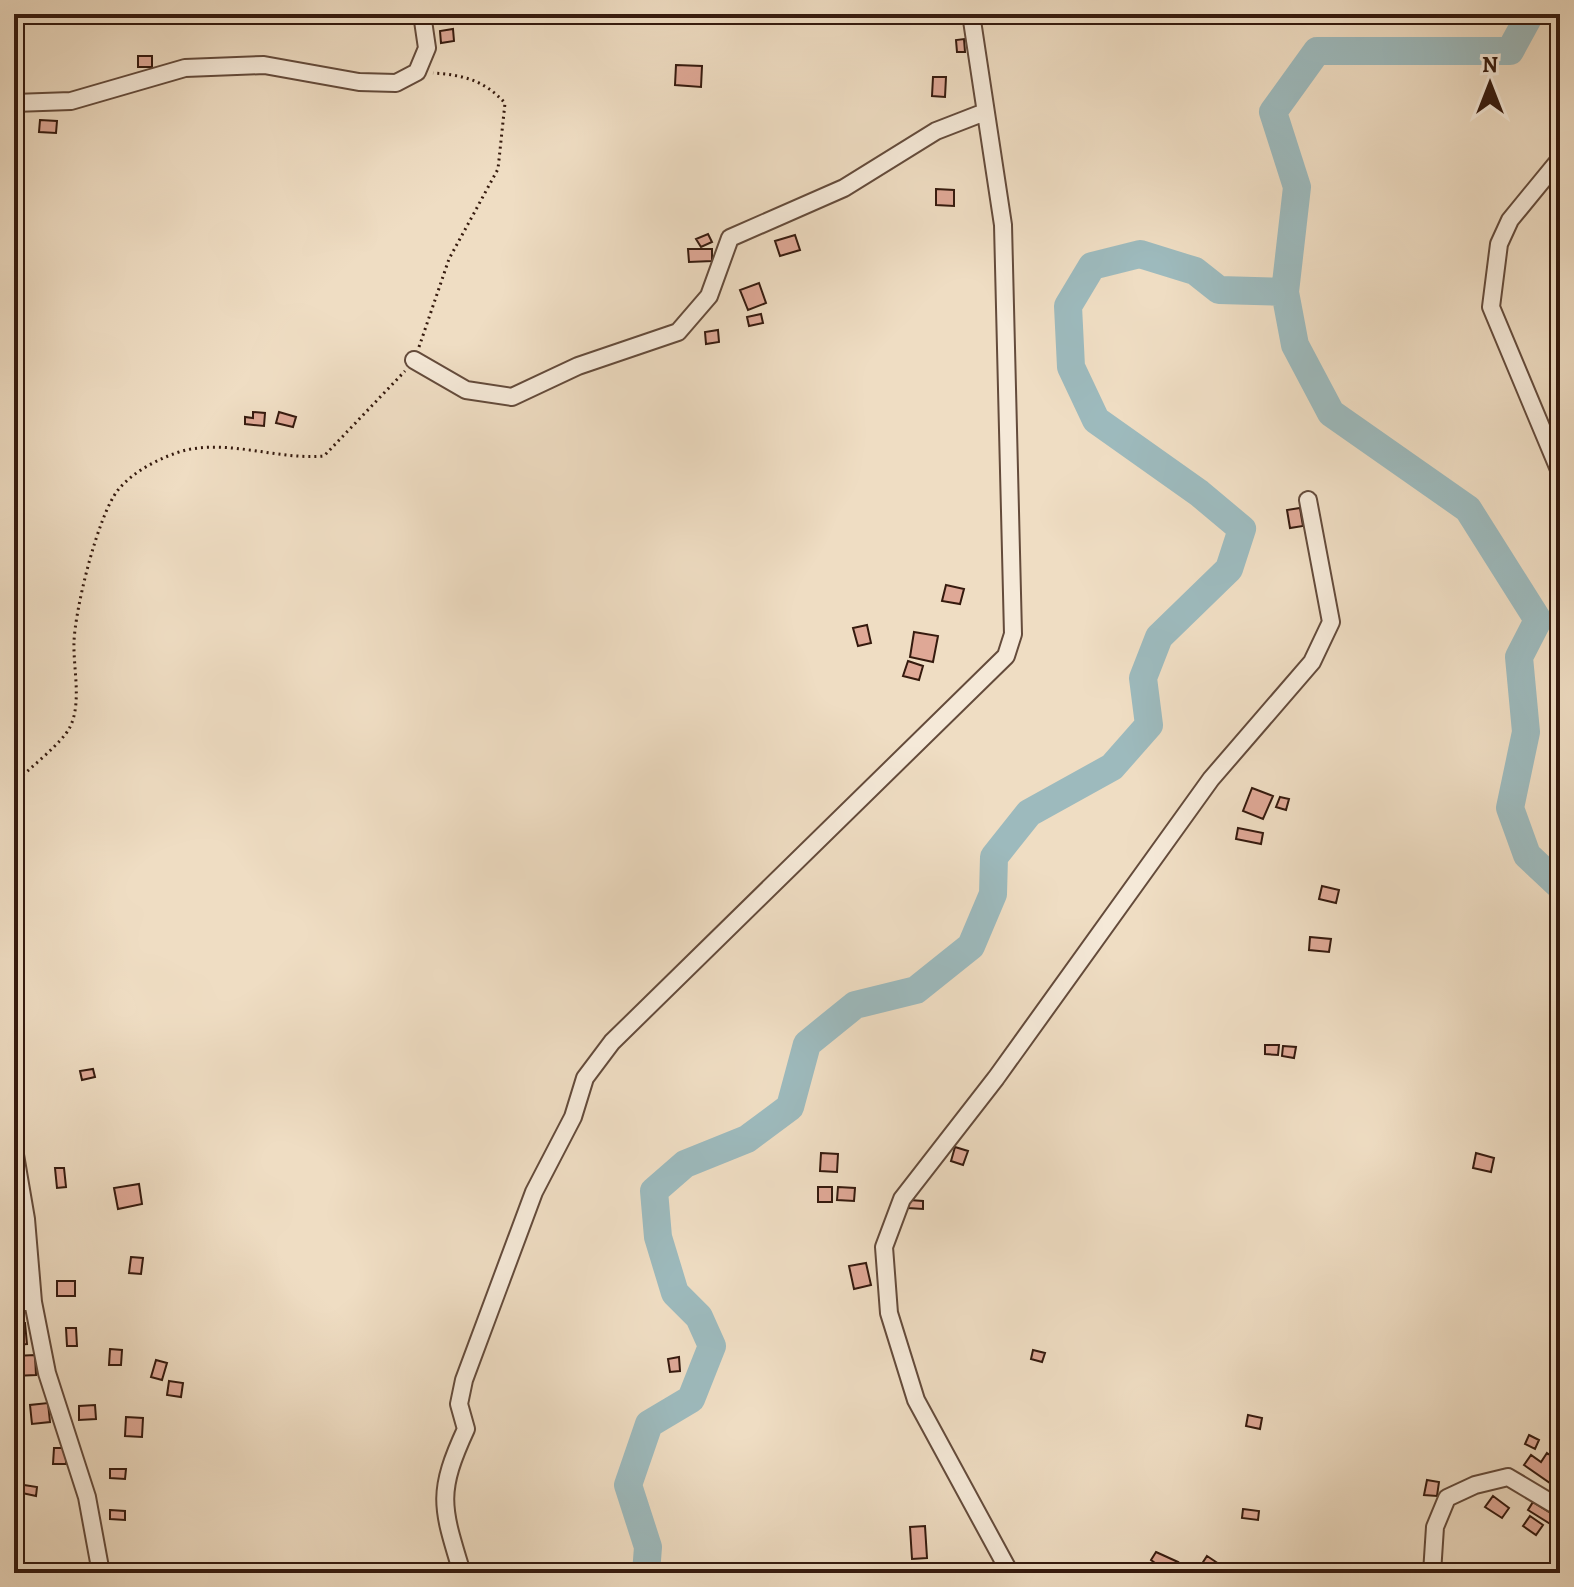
<svg xmlns="http://www.w3.org/2000/svg" width="1574" height="1587" font-family="Alegreya,serif">
	<rect width="100%" height="100%" fill="#efddc3"/>
	<filter id="stains"><feTurbulence type="fractalNoise" baseFrequency=".0025" numOctaves="4"/><feColorMatrix values="0 0 0 0 .2 0 0 0 0 .09 0 0 0 0 .02 0 0 0 .5 -.17"/></filter>
	<radialGradient id="worn" r=".72"><stop offset=".6" stop-color="#630" stop-opacity="0"/><stop offset="1" stop-color="#630" stop-opacity=".3"/></radialGradient>
	<g fill="none" stroke-linecap="round" stroke-linejoin="round">
		<path stroke="#9dbabd" stroke-width="28" d="M 1523,14 L 1528,18 L 1510,51 L 1317,51 L 1273,112 L 1297,187 L 1285,292 L 1295,345 L 1331,413 L 1468,509 L 1538,620 L 1519,657 L 1526,732 L 1510,808 L 1527,855 L 1560,886
			M 646,1573 L 648,1547 L 628,1485 L 649,1424 L 691,1399 L 712,1346 L 699,1317 L 675,1293 L 658,1237 L 654,1191 L 685,1164 L 747,1139 L 790,1107 L 807,1044 L 855,1005 L 916,990 L 971,946 L 993,894 L 994,857 L 1029,813 L 1112,767 L 1149,725 L 1143,678 L 1159,637 L 1229,569 L 1242,529 L 1199,493 L 1096,420 L 1071,367 L 1068,306 L 1092,266 L 1140,254 L 1195,271 L 1219,290 L 1285,292"/>
	</g>
	<path fill="#dfa896" stroke="#351a0e" stroke-width="2" d="M 453,29 L 454,41 L 441,43 L 440,31 Z
		M 964,39 L 965,52 L 957,52 L 956,40 Z
		M 138,56 L 152,56 L 152,67 L 138,67 Z
		M 676,65 L 702,66 L 701,87 L 675,85 Z
		M 933,77 L 946,77 L 945,97 L 932,96 Z
		M 40,120 L 57,121 L 56,133 L 39,132 Z
		M 936,189 L 954,190 L 954,206 L 936,205 Z
		M 708,234 L 712,242 L 701,247 L 696,239 Z
		M 795,235 L 800,250 L 780,256 L 775,241 Z
		M 688,249 L 712,249 L 712,261 L 689,262 Z
		M 759,283 L 766,303 L 748,310 L 740,290 Z
		M 761,314 L 763,323 L 749,326 L 747,317 Z
		M 718,330 L 719,342 L 706,344 L 705,332 Z
		M 253,412 L 265,413 L 264,426 L 245,424 L 245,417 L 253,418 Z
		M 279,412 L 296,417 L 293,427 L 276,423 Z
		M 1300,508 L 1303,526 L 1290,528 L 1287,510 Z
		M 946,585 L 964,589 L 960,604 L 942,601 Z
		M 867,625 L 871,643 L 858,646 L 853,628 Z
		M 914,632 L 938,636 L 933,662 L 910,657 Z
		M 908,661 L 923,666 L 919,680 L 903,676 Z
		M 1252,788 L 1273,796 L 1263,819 L 1243,811 Z
		M 1280,797 L 1289,799 L 1286,810 L 1276,807 Z
		M 1238,828 L 1263,833 L 1261,844 L 1236,839 Z
		M 1322,886 L 1339,890 L 1336,903 L 1319,899 Z
		M 1310,937 L 1331,939 L 1329,952 L 1309,950 Z
		M 1265,1045 L 1279,1045 L 1278,1055 L 1265,1054 Z
		M 1283,1046 L 1296,1047 L 1294,1058 L 1282,1056 Z
		M 93,1069 L 95,1077 L 82,1080 L 80,1071 Z
		M 955,1147 L 968,1151 L 963,1165 L 951,1161 Z
		M 821,1153 L 838,1154 L 837,1172 L 820,1171 Z
		M 1476,1153 L 1494,1158 L 1491,1172 L 1473,1168 Z
		M 55,1168 L 64,1168 L 66,1187 L 57,1188 Z
		M 139,1184 L 142,1204 L 118,1209 L 114,1188 Z
		M 818,1187 L 832,1187 L 832,1202 L 818,1202 Z
		M 838,1187 L 855,1188 L 854,1201 L 837,1200 Z
		M 909,1200 L 923,1201 L 923,1209 L 908,1208 Z
		M 131,1257 L 143,1258 L 141,1274 L 129,1273 Z
		M 866,1263 L 871,1285 L 854,1289 L 849,1266 Z
		M 57,1281 L 75,1281 L 75,1296 L 57,1296 Z
		M 25,1323 L 27,1344 L 14,1345 L 14,1324 Z
		M 66,1328 L 76,1328 L 77,1346 L 67,1346 Z
		M 110,1349 L 122,1350 L 121,1365 L 109,1365 Z
		M 1033,1350 L 1045,1353 L 1042,1362 L 1031,1359 Z
		M 35,1355 L 36,1375 L 14,1376 L 14,1356 Z
		M 679,1357 L 680,1371 L 670,1372 L 668,1359 Z
		M 156,1360 L 167,1363 L 162,1380 L 151,1377 Z
		M 169,1381 L 183,1383 L 181,1397 L 167,1395 Z
		M 48,1403 L 50,1422 L 32,1424 L 30,1405 Z
		M 95,1405 L 96,1419 L 79,1420 L 79,1406 Z
		M 1248,1415 L 1262,1418 L 1260,1429 L 1246,1426 Z
		M 126,1417 L 143,1418 L 142,1437 L 125,1436 Z
		M 1529,1435 L 1539,1440 L 1535,1449 L 1525,1444 Z
		M 54,1448 L 66,1448 L 66,1464 L 53,1464 Z
		M 1547,1453 L 1557,1460 L 1551,1470 L 1560,1476 L 1560,1490 L 1524,1465 L 1531,1455 L 1541,1462 Z
		M 110,1469 L 126,1469 L 125,1479 L 110,1478 Z
		M 1427,1480 L 1439,1482 L 1437,1496 L 1424,1495 Z
		M 24,1485 L 37,1487 L 36,1496 L 22,1493 Z
		M 1493,1496 L 1509,1508 L 1502,1518 L 1485,1507 Z
		M 1533,1502 L 1557,1517 L 1552,1525 L 1528,1510 Z
		M 1243,1509 L 1259,1511 L 1258,1520 L 1242,1518 Z
		M 110,1510 L 125,1511 L 125,1520 L 110,1519 Z
		M 1530,1516 L 1543,1525 L 1536,1535 L 1523,1526 Z
		M 925,1526 L 927,1558 L 912,1559 L 910,1527 Z
		M 1156,1552 L 1178,1562 L 1170,1573 L 1156,1570 L 1159,1566 L 1151,1560 Z
		M 1207,1556 L 1222,1566 L 1217,1573 L 1196,1573 Z
		M 327,1569 L 355,1570 L 354,1573 L 327,1573 Z"/>
	<g fill="none" stroke-linecap="round" stroke-linejoin="round">
		<defs>
			<path id="minor" d="M 14,103 L 71,101 L 185,68 L 264,65 L 359,82 L 396,83 L 417,72 L 427,48 L 422,14
				M 1560,159 L 1510,220 L 1499,244 L 1491,307 L 1560,472
				M 414,360 L 466,390 L 512,397 L 578,366 L 678,332 L 709,296 L 730,238 L 844,188 L 936,131 L 985,112
				M 14,1149 L 26,1219 L 33,1302 L 47,1373 L 87,1497 L 101,1573
				M 14,1302 L 33,1302
				M 462,1573 C 442,1507 436,1494 466,1429 L 459,1404 L 464,1380 L 534,1192 L 573,1117 L 585,1078 L 612,1042 L 1006,656 L 1013,634 L 1003,225 L 971,14
				M 1010,1573 L 916,1400 L 889,1313 L 884,1247 L 902,1199 L 996,1078 L 1211,779 L 1312,662 L 1331,622 L 1308,500
				M 1432,1573 L 1435,1527 L 1447,1498 L 1475,1485 L 1508,1477 L 1560,1508"/>
		</defs>
		<use href="#minor" stroke="#644b3b" stroke-width="20"/>
		<path stroke="#351a0e" stroke-width="3" stroke-dasharray="2 4" stroke-linecap="butt" d="M 419,347 L 449,259 L 498,169 L 505,103 C 484,80 463,75 433,73
			M 14,783 C 28,770 63,742 70,727 C 82,703 73,667 74,642 C 75,609 98,515 118,490 C 133,471 163,456 186,450 C 233,440 277,460 324,456 L 405,371"/>
		<use href="#minor" stroke="#f5e9d8" stroke-width="16"/>
	</g>
	<rect width="1574" height="1587" fill="none" stroke="#efddc3" stroke-width="48"/>
	<rect x="16" y="16" width="1542" height="1555" fill="none" stroke="#351a0e" stroke-width="4"/>
	<rect x="24" y="24" width="1526" height="1539" fill="none" stroke="#351a0e" stroke-width="2"/>
	<g transform="translate(1490 84)" stroke="#f5e9d8" stroke-width="6" paint-order="stroke">
	<path d="M0-6L14 30L0 20L-14 30Z" fill="#351a0e"/>
	<text y="-12" font-size="22" font-weight="bold" text-anchor="middle" fill="#351a0e">N</text>
	</g>
	<rect width="100%" height="100%" filter="url(#stains)"/>
	<rect width="100%" height="100%" fill="url(#worn)"/>
</svg>
